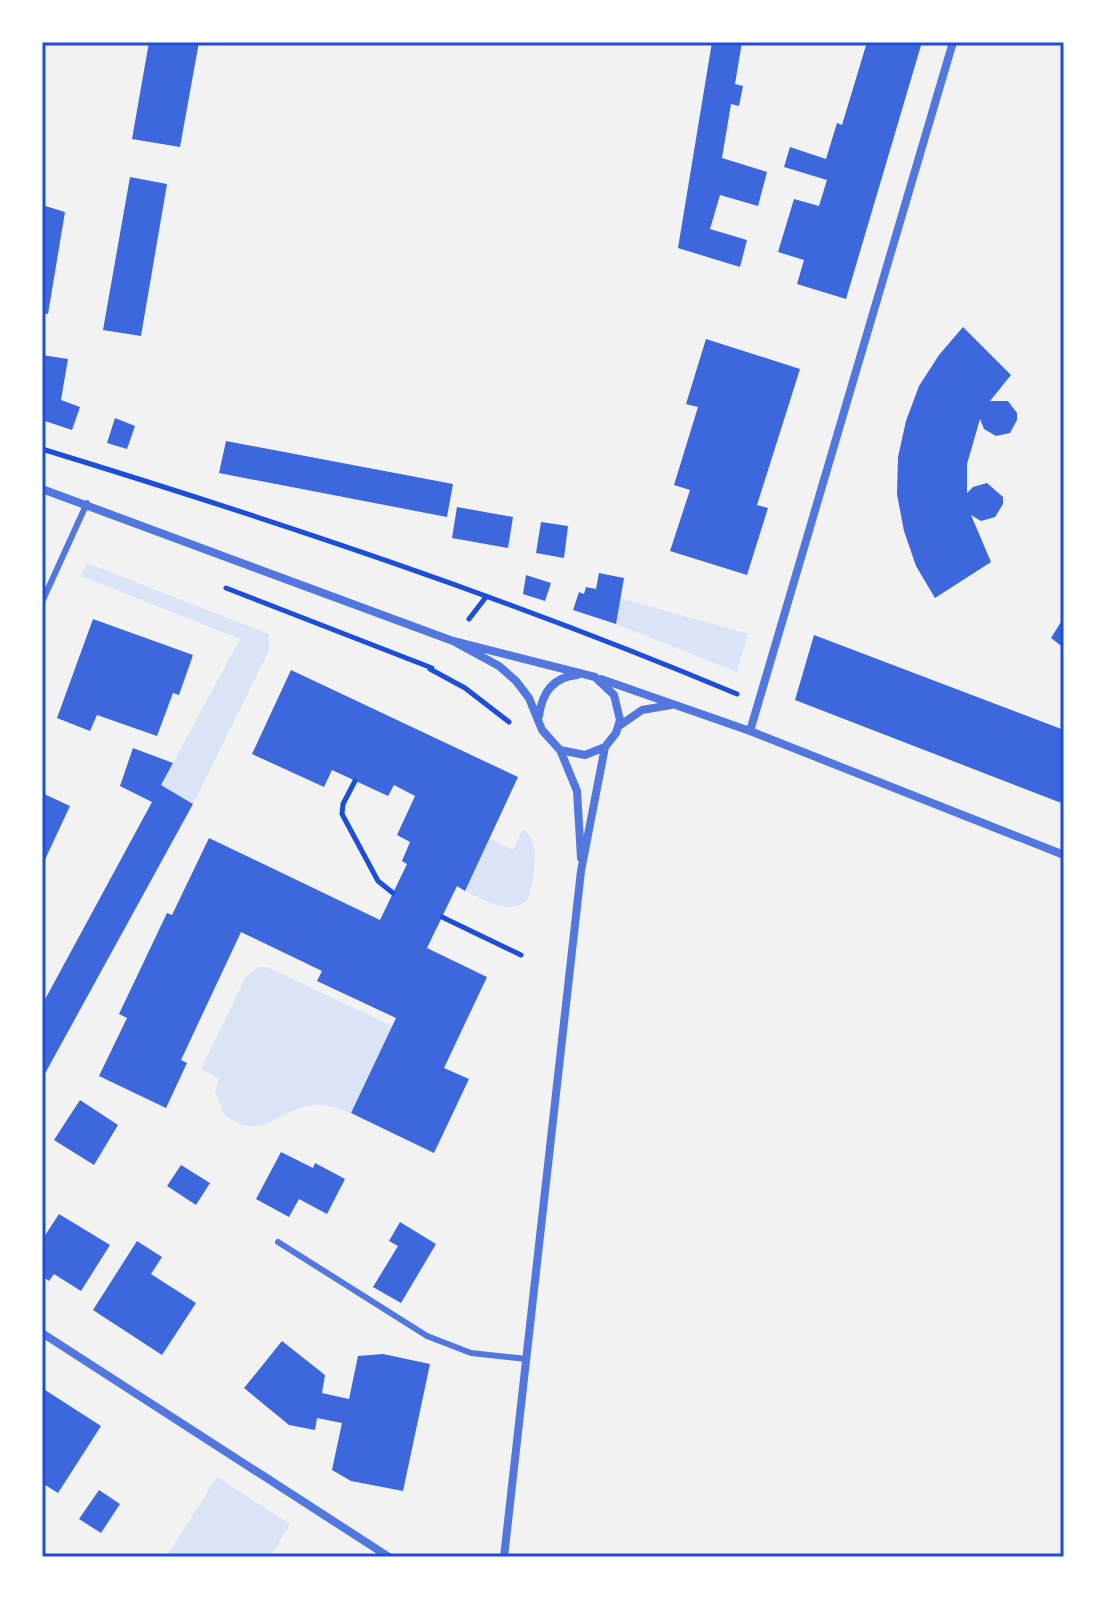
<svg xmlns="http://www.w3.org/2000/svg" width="1106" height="1599" font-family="'Roboto Condensed',sans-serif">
	<rect width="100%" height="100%" fill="#f2f2f2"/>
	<path fill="#dbe4f7" d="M 87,563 L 269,634 L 269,651 L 193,804 L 161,785 L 240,639 L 81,576 Z
		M 620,598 L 748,634 L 737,672 L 616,624 Z
		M 523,829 C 543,843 533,879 528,900 C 508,917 486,900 465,891 L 490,838 L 513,850 Z
		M 259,967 L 267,967 L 392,1026 L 351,1113 C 338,1109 327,1103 313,1105 C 276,1110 262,1143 224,1115 L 215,1091 L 219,1078 L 201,1069 L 246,977 Z
		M 217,1477 L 290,1524 L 270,1557 L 166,1557 Z"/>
	<path fill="#3d67dc" d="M 149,42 L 199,42 L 180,147 L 132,139 Z
		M 712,42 L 742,42 L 735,84 L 743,86 L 739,106 L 731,104 L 722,158 L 767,172 L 758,206 L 720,195 L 710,229 L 747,240 L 740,267 L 678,248 Z
		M 867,42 L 922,42 L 846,299 L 797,284 L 804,260 L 778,252 L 794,199 L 819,206 L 827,180 L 784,167 L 790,147 L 826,159 L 837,123 L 842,125 Z
		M 130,177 L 167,184 L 141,336 L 103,330 Z
		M 42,205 L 65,212 L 48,314 L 42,313 Z
		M 963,327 L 1011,375 L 990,401 L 1008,401 L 1017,413 L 1017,420 L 1010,433 L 996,436 L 984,429 L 980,419 L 967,464 L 967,493 L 973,487 L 987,483 L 1003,497 L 1003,504 L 995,517 L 981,521 L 971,515 L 991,562 L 935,598 L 916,566 L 904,531 L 897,494 L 898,457 L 906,421 L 919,386 L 939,355 Z
		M 706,339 L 800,369 L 757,505 L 768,508 L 747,575 L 670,551 L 690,490 L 674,485 L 698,407 L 686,404 Z
		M 42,355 L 68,359 L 61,400 L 80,407 L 72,430 L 42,420 Z
		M 115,418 L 135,426 L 127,449 L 107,443 Z
		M 226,441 L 453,484 L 447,517 L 219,473 Z
		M 457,507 L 513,517 L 508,548 L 452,538 Z
		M 541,522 L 568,526 L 564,558 L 536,553 Z
		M 599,573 L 624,578 L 616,624 L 573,610 L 579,592 L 584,594 L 586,587 L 596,589 Z
		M 526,575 L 551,583 L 545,601 L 523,594 Z
		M 1064,617 L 1064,648 L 1051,638 Z
		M 93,619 L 193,655 L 179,695 L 173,693 L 157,736 L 97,715 L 90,731 L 57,718 Z
		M 814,635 L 1064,730 L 1064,804 L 795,700 Z
		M 291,670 L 518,777 L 465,891 L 457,886 L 427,948 L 487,977 L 444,1068 L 469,1079 L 434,1153 L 351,1113 L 396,1018 L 317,981 L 322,971 L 241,932 L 181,1060 L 187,1063 L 166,1108 L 99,1076 L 127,1018 L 119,1014 L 167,913 L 172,915 L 209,838 L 380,920 L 407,864 L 402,861 L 410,842 L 397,835 L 415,796 L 394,785 L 388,796 L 332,770 L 324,787 L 252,754 Z
		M 133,748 L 173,763 L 161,785 L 193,804 L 42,1079 L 42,1005 L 152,802 L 120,786 Z
		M 42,793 L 70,806 L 42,866 Z
		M 80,1100 L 118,1125 L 94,1165 L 54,1140 Z
		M 281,1152 L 313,1168 L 315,1163 L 345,1179 L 327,1214 L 299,1199 L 289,1217 L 256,1199 Z
		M 181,1165 L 210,1183 L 196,1205 L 167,1186 Z
		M 59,1214 L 110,1245 L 81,1291 L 54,1274 L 49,1281 L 42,1276 L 42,1240 Z
		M 400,1222 L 436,1244 L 401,1303 L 373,1287 L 398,1246 L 389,1241 Z
		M 137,1241 L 162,1257 L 151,1274 L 196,1303 L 162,1355 L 93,1310 Z
		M 282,1341 L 325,1375 L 322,1393 L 349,1399 L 358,1356 L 383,1354 L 430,1364 L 403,1491 L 351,1481 L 332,1470 L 342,1423 L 317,1418 L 315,1430 L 289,1425 L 244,1388 Z
		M 42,1388 L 101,1426 L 58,1493 L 42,1483 Z
		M 99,1490 L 120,1504 L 101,1533 L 79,1519 Z"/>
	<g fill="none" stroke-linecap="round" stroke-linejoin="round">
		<path stroke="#1d4ed8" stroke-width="5" d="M 42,449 C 277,521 511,599 737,694
			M 226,588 L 432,668
			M 469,619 L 486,597
			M 430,669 L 465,688 L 509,722
			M 355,781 L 343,804 L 342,814 L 378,881 L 393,893
			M 442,917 L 521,955"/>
		<path stroke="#5277de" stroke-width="6" d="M 42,602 L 87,503
			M 278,1242 L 427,1336 L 471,1353 L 527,1359"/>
		<path stroke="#5277de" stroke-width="8" d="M 42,489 L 453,641 L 595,677 L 614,695 L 620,720 L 616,733 L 605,747 L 585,755 L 560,750 L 542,730 L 529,698 L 516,681 L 499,666 L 453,641
			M 601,679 L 750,731 L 1064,855
			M 539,716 C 542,693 553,677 577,675
			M 619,726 L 642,710 L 671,705
			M 750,731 L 953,42
			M 561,752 L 577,791 L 581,858
			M 42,1333 L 389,1557
			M 504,1557 L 581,871 L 605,747"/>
	</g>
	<rect width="1106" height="1599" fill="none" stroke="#ffffff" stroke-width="88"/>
	<rect x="44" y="44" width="1018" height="1511" fill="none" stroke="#1d4ed8" stroke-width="3"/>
</svg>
